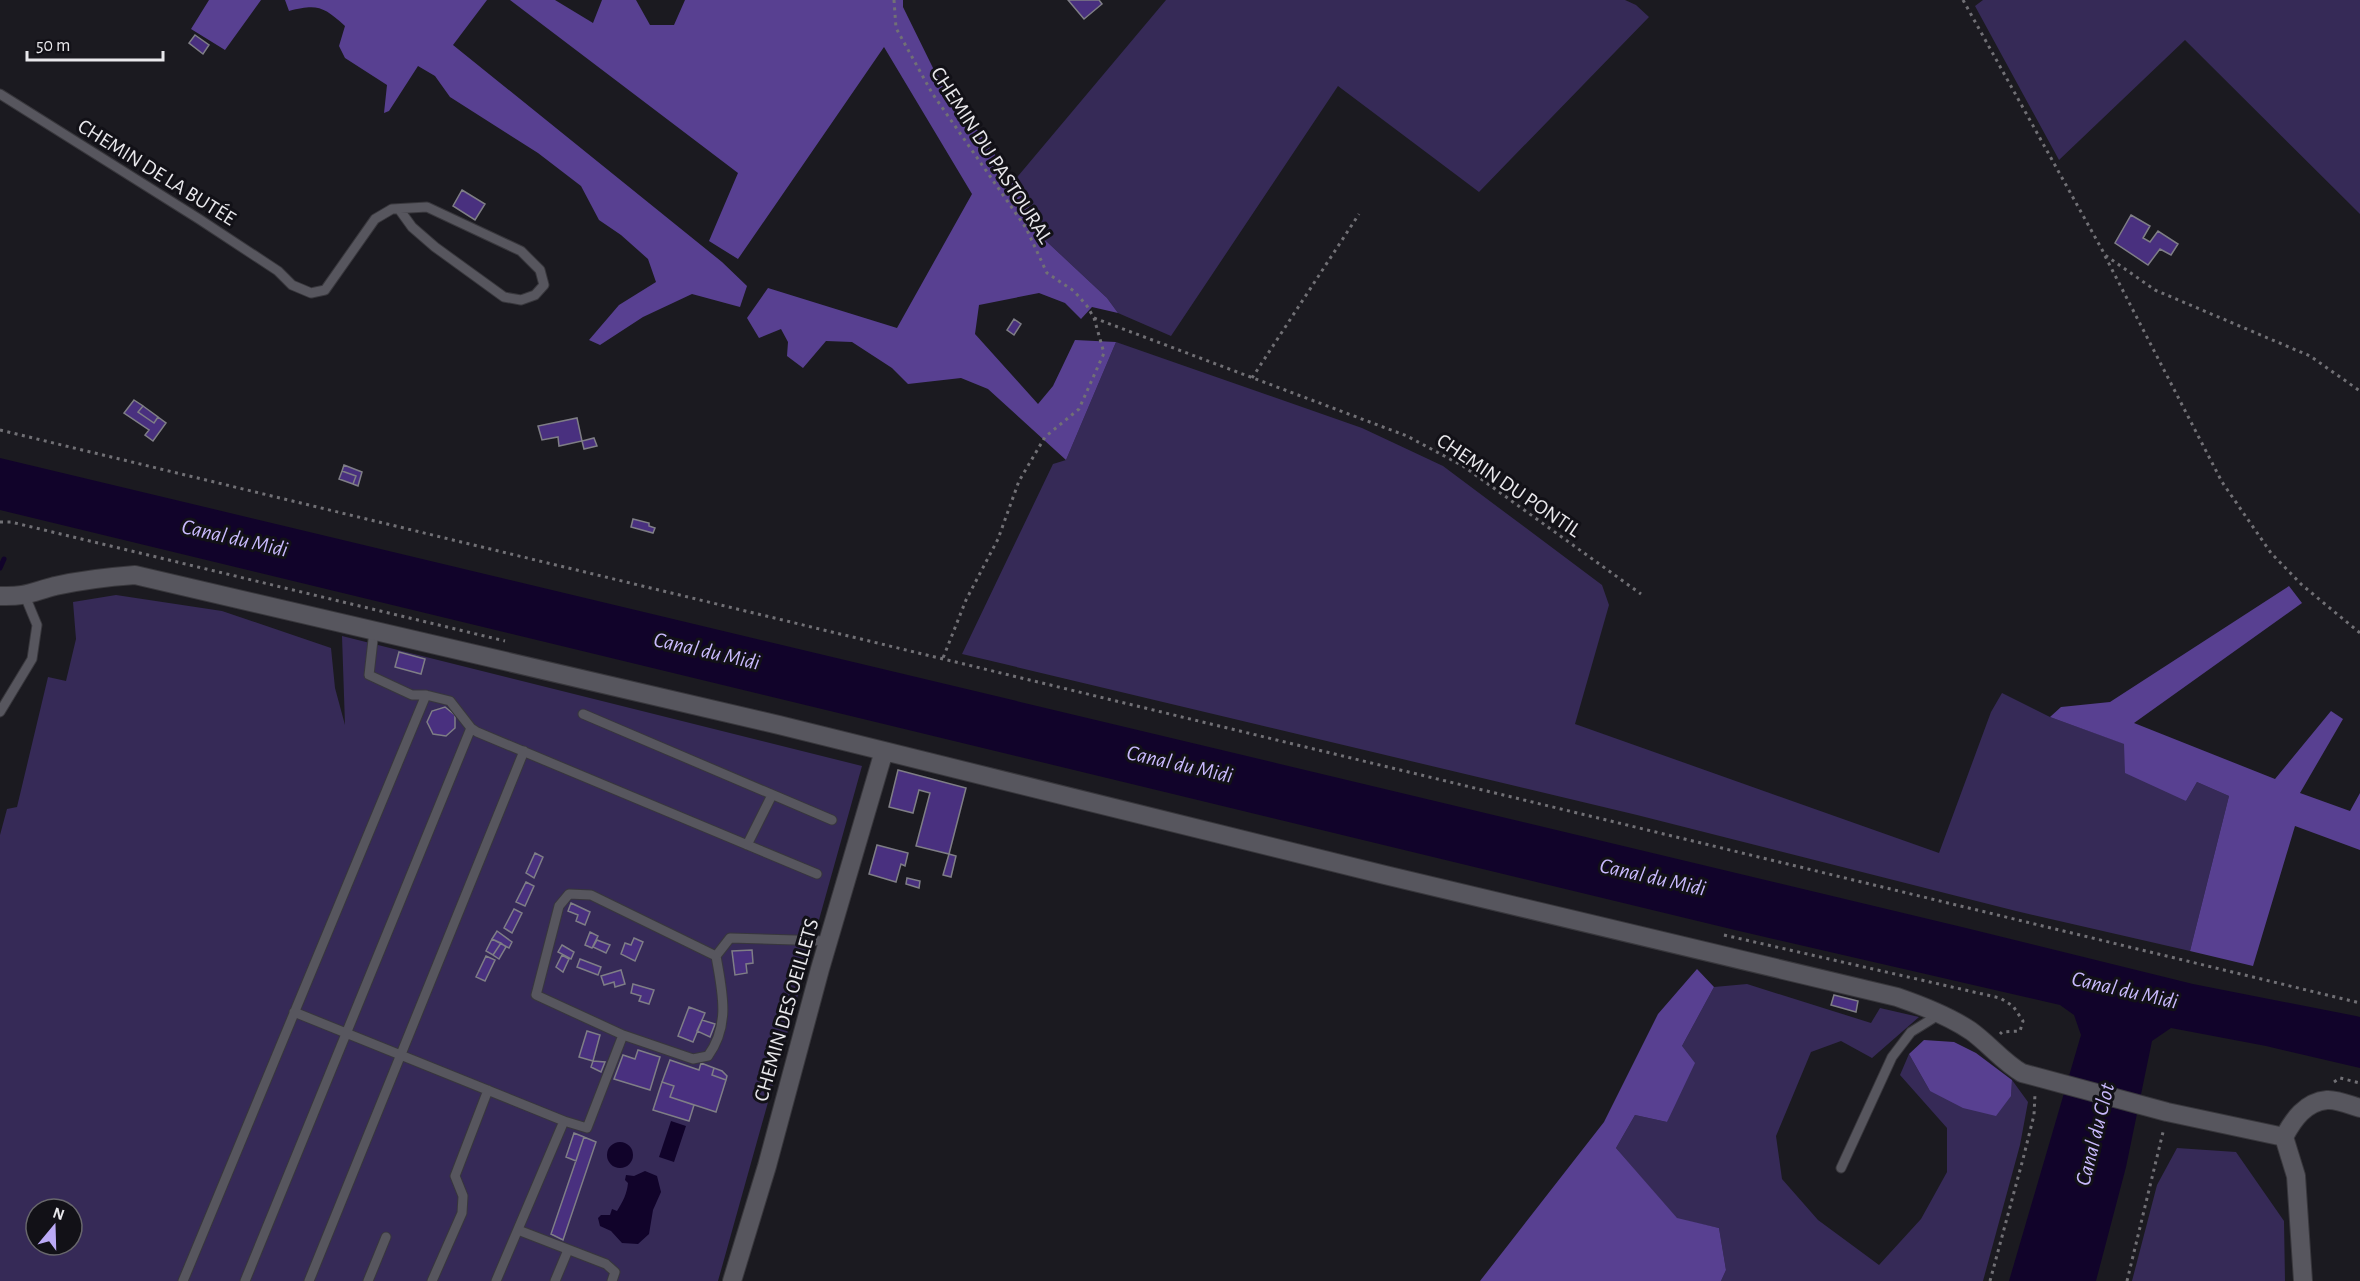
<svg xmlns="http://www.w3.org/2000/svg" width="2360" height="1281" font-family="'Alegreya Sans',sans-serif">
	<rect width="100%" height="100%" fill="#1b1a20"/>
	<path fill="#362a57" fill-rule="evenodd" d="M 1166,0 L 1625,0 L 1636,5 L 1649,17 L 1479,192 L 1338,86 L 1171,336 L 1118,313 L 1107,298 L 1045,240 L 1021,191 L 1014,181 Z
		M 1983,0 L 2360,0 L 2360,214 L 2185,40 L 2059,160 L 1975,6 Z
		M 1116,342 L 1362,428 L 1443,466 L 1602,585 L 1609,605 L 1575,724 L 1939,853 L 1991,712 L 2002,693 L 2050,717 L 2125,744 L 2186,801 L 2197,782 L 2229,796 L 2190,951 L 2016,911 L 1637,815 L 962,654 L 1053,464 L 1066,460 Z
		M 116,595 L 222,611 L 331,648 L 335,688 L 345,725 L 342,636 L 862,766 L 718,1281 L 0,1281 L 0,835 L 7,809 L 17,807 L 48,677 L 66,681 L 76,639 L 73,602 ZM 36,1209 L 72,1209 L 72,1245 L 36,1245 Z
		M 1747,984 L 1871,1023 L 1880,1008 L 1919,1017 L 1872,1058 L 1841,1041 L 1811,1052 L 1776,1136 L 1782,1179 L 1818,1220 L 1879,1265 L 1921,1219 L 1947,1172 L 1947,1128 L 1900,1075 L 1909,1054 L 1930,1091 L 2011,1096 L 2012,1080 L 2028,1102 L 2020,1145 L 1983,1281 L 1721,1281 L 1726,1270 L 1719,1228 L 1677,1219 L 1616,1148 L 1635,1115 L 1667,1122 L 1682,1046 L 1714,987 Z
		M 2177,1148 L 2236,1152 L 2284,1221 L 2285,1281 L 2132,1281 L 2157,1185 Z"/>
	<path fill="#584091" d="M 209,0 L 261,0 L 225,50 L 191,29 Z
		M 285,0 L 487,0 L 453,45 L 722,262 L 747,286 L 740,307 L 692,294 L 643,317 L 600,345 L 589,340 L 619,305 L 656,282 L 648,259 L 621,235 L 599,220 L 581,186 L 538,153 L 450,97 L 435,76 L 418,66 L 389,111 L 384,113 L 387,85 L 345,58 L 339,46 L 345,26 C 323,6 317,4 289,11 Z
		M 510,0 L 555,0 L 593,23 L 602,0 L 636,0 L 650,25 L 674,25 L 685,0 L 903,0 L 903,7 L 933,68 L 1021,191 L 1045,240 L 1107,298 L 1118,313 L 1092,307 L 1081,319 L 1065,303 L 1039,293 L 979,305 L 975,334 L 1038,404 L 1053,386 L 1075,340 L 1116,342 L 1066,460 L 988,389 L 961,378 L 908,384 L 892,368 L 852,342 L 826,341 L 803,368 L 787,356 L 788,342 L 781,329 L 759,338 L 747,318 L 768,288 L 897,328 L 972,194 L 884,47 L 738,259 L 709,241 L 738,173 Z
		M 2289,586 L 2302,603 L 2134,723 L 2275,779 L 2331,711 L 2343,719 L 2300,793 L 2350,811 L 2360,793 L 2360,850 L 2295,826 L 2253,966 L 2190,951 L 2229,796 L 2197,782 L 2186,801 L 2125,773 L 2124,744 L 2050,717 L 2061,707 L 2110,702 Z
		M 1697,969 L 1714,987 L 1682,1046 L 1695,1063 L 1667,1122 L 1635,1115 L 1616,1148 L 1677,1218 L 1719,1228 L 1726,1270 L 1721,1281 L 1480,1281 L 1604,1122 L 1658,1014 Z
		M 1924,1040 L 1954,1042 L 1976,1053 L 2012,1080 L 2011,1096 L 1996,1116 L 1963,1108 L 1930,1091 L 1909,1054 Z"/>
	<path fill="#11032a" d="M 0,458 L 1966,928 L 2193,984 L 2356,1016 L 2360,1017 L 2360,1068 L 2266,1046 L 2171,1028 L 2152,1041 L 2126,1167 L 2096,1281 L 2009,1281 L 2081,1035 L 2074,1015 L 2060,1005 L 1735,930 L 0,510 Z
		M 671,1121 L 686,1126 L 674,1162 L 659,1157 Z
		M607 1155a13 13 0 1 1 26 0a13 13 0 1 1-26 0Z
		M 645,1171 L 657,1176 L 661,1192 L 653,1210 L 649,1234 L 638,1244 L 622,1243 L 611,1231 L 600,1226 L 598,1218 L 601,1215 L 610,1215 L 612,1209 L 617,1211 C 623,1201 627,1194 628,1183 L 625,1180 L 626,1175 L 634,1176 Z"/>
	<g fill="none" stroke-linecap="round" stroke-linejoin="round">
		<path stroke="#11032a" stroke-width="5" d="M 0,568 L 4,559"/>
	</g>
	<path fill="#49307f" stroke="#7f7e86" stroke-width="1.5" d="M 1068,0 L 1099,0 L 1102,4 L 1084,19 Z
		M 195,35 L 209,45 L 203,54 L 189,43 Z
		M 462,190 L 485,204 L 475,220 L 453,206 Z
		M 2131,215 L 2150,226 L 2143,238 L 2150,242 L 2158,231 L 2178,244 L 2171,255 L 2160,249 L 2148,265 L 2115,243 Z
		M 1014,319 L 1021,324 L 1014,335 L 1007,330 Z
		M 134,400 L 143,406 L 138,412 L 154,423 L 158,417 L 166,423 L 153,441 L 145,435 L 149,430 L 124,413 Z
		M 143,406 L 158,417 L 154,423 L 138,412 Z
		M 577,418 L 582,441 L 559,446 L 558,437 L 542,440 L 538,426 Z
		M 594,438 L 597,446 L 584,449 L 582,441 Z
		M 344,465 L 362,472 L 358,486 L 353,484 L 356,476 L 342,471 Z
		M 342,471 L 356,476 L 353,484 L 339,479 Z
		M 633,519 L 649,523 L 649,526 L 655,528 L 653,533 L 631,527 Z
		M 399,652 L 425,659 L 421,674 L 395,667 Z
		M 445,707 L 455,715 L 455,728 L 446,736 L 433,734 L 427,722 L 432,711 Z
		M 898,770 L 966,788 L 949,854 L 916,846 L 930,793 L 919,790 L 913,813 L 889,807 Z
		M 877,845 L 908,853 L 905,866 L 901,864 L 896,882 L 869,874 Z
		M 535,853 L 543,857 L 534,878 L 526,873 Z
		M 949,854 L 956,856 L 951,877 L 943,875 Z
		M 907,878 L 920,881 L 919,888 L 906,884 Z
		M 526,882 L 534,886 L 525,906 L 516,902 Z
		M 571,903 L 590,912 L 585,925 L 576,921 L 578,915 L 568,911 Z
		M 514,909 L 522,913 L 512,933 L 504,928 Z
		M 497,931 L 512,942 L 509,948 L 492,939 Z
		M 590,932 L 598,936 L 592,948 L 585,945 Z
		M 634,938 L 643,942 L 635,961 L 621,954 L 625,943 L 631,945 Z
		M 492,939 L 501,943 L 493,955 L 486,951 Z
		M 597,940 L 610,945 L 606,953 L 593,947 Z
		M 501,943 L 506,947 L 499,959 L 493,955 Z
		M 562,945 L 574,952 L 571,959 L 558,952 Z
		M 752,950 L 753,963 L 746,964 L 747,973 L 735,975 L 732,951 Z
		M 562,955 L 569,959 L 563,972 L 556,967 Z
		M 486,956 L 495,960 L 485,981 L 476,977 Z
		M 580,959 L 601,967 L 598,975 L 577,967 Z
		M 621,970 L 625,984 L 615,987 L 614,982 L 604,985 L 601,976 Z
		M 633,984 L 654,990 L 649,1004 L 639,1001 L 641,996 L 631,993 Z
		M 1834,995 L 1858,1001 L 1856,1012 L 1831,1005 Z
		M 689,1007 L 705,1013 L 693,1042 L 678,1036 Z
		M 702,1020 L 715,1024 L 710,1037 L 697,1031 Z
		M 587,1031 L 600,1035 L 593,1061 L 579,1057 Z
		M 638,1050 L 660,1057 L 650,1090 L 614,1079 L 623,1055 L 635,1059 Z
		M 670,1060 L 699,1070 L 701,1063 L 714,1068 L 712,1075 L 726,1080 L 716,1112 L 670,1097 L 674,1086 L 662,1082 Z
		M 593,1061 L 605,1062 L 601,1072 L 591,1067 Z
		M 714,1068 L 722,1071 L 727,1076 L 726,1080 L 712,1075 Z
		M 662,1082 L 674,1086 L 670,1097 L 694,1105 L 689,1121 L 653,1110 Z
		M 574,1133 L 584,1137 L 576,1161 L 566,1157 Z
		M 584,1137 L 596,1142 L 563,1240 L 551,1234 Z"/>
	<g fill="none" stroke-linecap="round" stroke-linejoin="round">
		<defs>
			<path id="service" d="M 0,94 L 199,219 L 278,271 L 292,285 L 311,293 L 325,290 L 375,219 L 392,209 L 427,207 L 521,251 L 540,270 L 544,285 L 535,295 L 521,300 L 504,297 L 435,247 L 412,227 L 399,209
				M 374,631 L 369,675 L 412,695 L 426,695 L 450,701 L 471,728 L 477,732 L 817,874
				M 0,712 L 32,659 L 37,625 L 25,596
				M 583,714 L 832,820
				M 747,845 L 772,795
				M 716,956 C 722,991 731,1024 708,1056 L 693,1059 L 623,1035 L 536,995 L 559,906 L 569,894 L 591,895 L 716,956 L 730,938 L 828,941
				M 294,1012 L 564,1121
				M 1841,1168 L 1892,1057 L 1911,1032 L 1940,1014
				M 518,1230 L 606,1264 L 615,1272 L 612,1281
				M 183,1281 L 426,695
				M 245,1281 L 471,728
				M 309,1281 L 524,751
				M 368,1281 L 386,1237
				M 432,1281 L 462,1213 L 463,1196 L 455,1176 L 488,1090
				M 496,1281 L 564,1121 L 587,1128 L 623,1035
				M 555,1281 L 568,1250"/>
			<path id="minor" d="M 0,596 C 26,597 32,592 55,586 C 82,580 107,577 135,575 L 779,725 L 1385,875 L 1897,997 C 1923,1006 1949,1016 1971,1031 C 1989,1044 2003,1062 2022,1073 L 2167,1112 L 2284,1137
				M 732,1281 L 767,1166 L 820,969 L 884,751
				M 2303,1281 L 2296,1176 L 2284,1137 C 2293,1120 2305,1102 2327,1100 C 2336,1099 2350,1105 2360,1108"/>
		</defs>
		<use href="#service" stroke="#38373c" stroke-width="11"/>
		<use href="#minor" stroke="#38373c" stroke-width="20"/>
		<path stroke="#717075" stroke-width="3" stroke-dasharray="3 4.5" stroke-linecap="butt" d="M 894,0 L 896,28 L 932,93 L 1026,228 L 1047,273 L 1074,291 L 1087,306 L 1094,318 L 1104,353 L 1079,409 L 1045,437 L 1019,481 L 998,539 L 966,600 L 943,658
			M 1963,0 L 2105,255 L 2155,290 L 2310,356 L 2360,391
			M 2105,256 L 2222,482 L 2271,553 L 2302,585 L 2360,633
			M 1094,318 L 1407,436 L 1463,466 L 1641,594
			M 1252,378 L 1359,214
			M 0,430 L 2360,1003
			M 0,522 L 11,522 L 505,641
			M 1724,935 L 2000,998 L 2013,1006 L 2023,1021 L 2020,1031 L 2002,1032 L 2000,1034
			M 2334,1082 L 2340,1078 L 2360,1083
			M 1990,1281 L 2023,1159 L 2034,1115 L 2035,1094
			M 2127,1281 L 2164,1128"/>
		<use href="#service" stroke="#57565e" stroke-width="9"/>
		<use href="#minor" stroke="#57565e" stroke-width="18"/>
	</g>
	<g text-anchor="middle" stroke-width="6" stroke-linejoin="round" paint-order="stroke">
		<g font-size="21" fill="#e9e8ec" stroke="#121117">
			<text transform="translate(992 155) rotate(57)" y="7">CHEMIN DU PASTOURAL</text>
			<text transform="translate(157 172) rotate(32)" y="7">CHEMIN DE LA BUTÉE</text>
			<text transform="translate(1509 485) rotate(34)" y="7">CHEMIN DU PONTIL</text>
			<text transform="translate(786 1010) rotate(-74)" y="7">CHEMIN DES OEILLETS</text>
		</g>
		<g font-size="22" font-style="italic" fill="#c9bafd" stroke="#121117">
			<text transform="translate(235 537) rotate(13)" y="8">Canal du Midi</text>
			<text transform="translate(707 650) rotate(13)" y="8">Canal du Midi</text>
			<text transform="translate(1180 763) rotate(13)" y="8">Canal du Midi</text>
			<text transform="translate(1653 876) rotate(13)" y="8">Canal du Midi</text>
			<text transform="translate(2125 989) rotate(13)" y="8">Canal du Midi</text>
			<text transform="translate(2094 1134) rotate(-76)" y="8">Canal du Clot</text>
		</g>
	</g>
	<g transform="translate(54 1227) rotate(19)"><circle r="28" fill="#121117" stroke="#68676c" stroke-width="1.5"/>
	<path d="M0-4.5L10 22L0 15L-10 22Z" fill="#bbaaf6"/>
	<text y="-9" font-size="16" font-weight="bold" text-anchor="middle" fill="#e9e8ec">N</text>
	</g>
	<path d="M27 51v9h136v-9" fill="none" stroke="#e9e8ec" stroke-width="3"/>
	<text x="36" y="51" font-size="18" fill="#e9e8ec" stroke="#121117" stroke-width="4.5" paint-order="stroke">50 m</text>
</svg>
